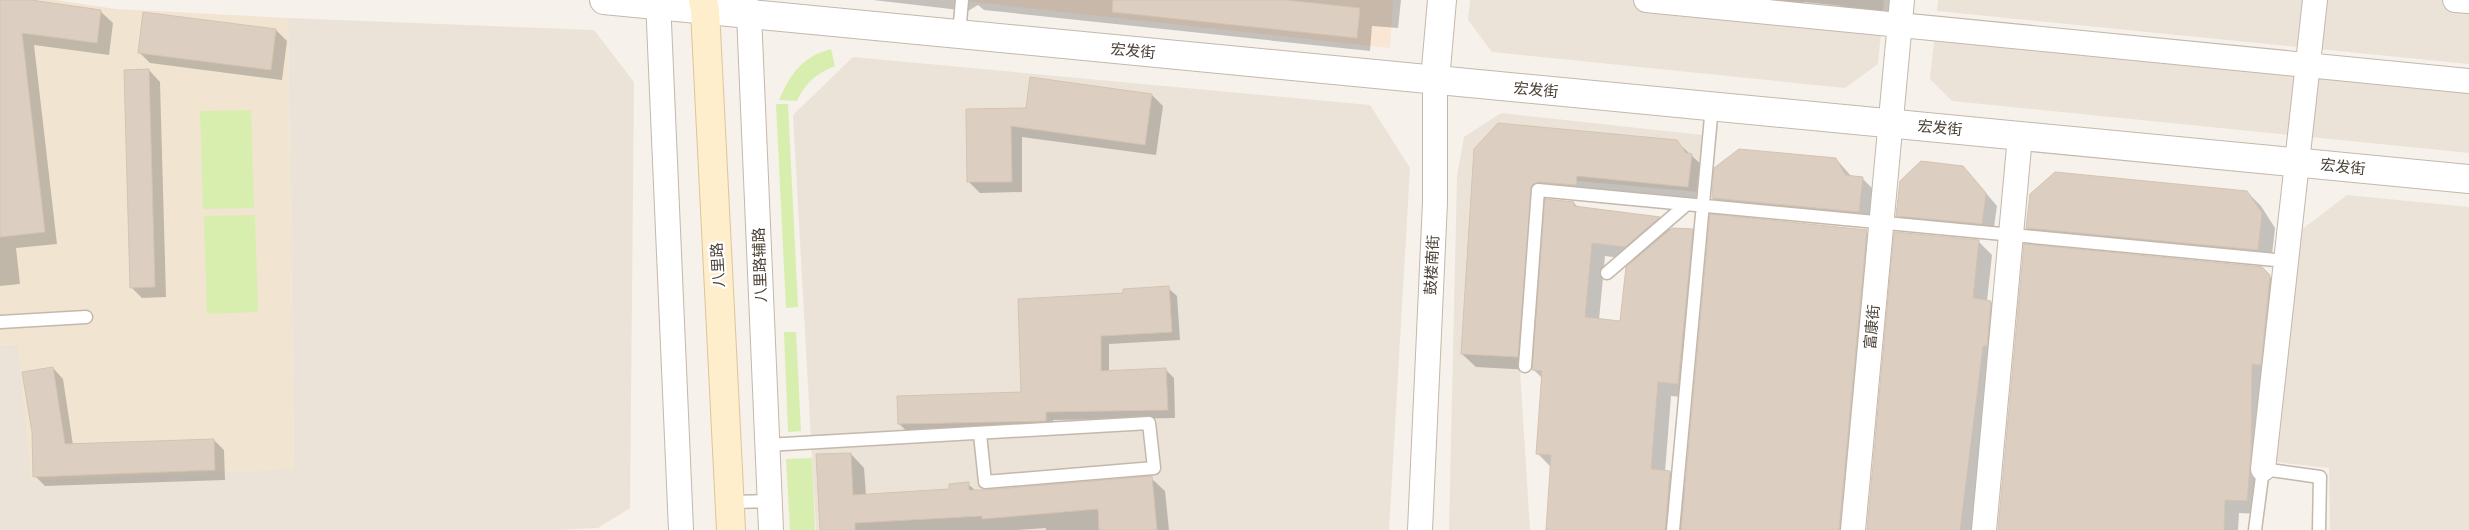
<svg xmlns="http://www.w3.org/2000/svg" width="2469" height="530" font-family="Barlow,'Noto Sans SC',sans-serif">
	<rect width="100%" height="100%" fill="#f6f1ea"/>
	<path fill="#ebe3d7" d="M 1470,0 L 1884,0 L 1878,64 L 1845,88 L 1492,52 L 1468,20 Z
		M 1938,0 L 2469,0 L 2469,64 L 1937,11 Z
		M 288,18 L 594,30 L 634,82 L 630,508 L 598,528 L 559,530 L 0,530 L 0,345 L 18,344 L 294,469 Z
		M 1936,22 L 2469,75 L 2469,153 L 1952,101 L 1930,79 Z
		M 853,57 L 1370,105 L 1410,168 L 1389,530 L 816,530 L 793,115 Z
		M 1501,113 L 1702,135 L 1698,192 L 1535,177 L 1520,371 L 1530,530 L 1449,530 L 1457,176 L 1464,137 Z
		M 2347,195 L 2469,207 L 2469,530 L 2330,530 L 2329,468 L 2267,461 L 2296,234 Z"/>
	<path fill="#f9e6d4" d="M 956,0 L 1393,0 L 1390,48 Z"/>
	<path fill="#f1e5d2" d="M 0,0 L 55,0 L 116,9 L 288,18 L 294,469 L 31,481 L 18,344 L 0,345 Z"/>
	<path fill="#d7eeaf" d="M 831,49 L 835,66 C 816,74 806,82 797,101 L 779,100 C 790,74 803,56 831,49 Z
		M 776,104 L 788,104 L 798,307 L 786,308 Z
		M 251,110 L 254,208 L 203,209 L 200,111 Z
		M 255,215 L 258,312 L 207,314 L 204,216 Z
		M 784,332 L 796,332 L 801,431 L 788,432 Z
		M 812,458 L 815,530 L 790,530 L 786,459 Z"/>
	<path fill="#0003" fill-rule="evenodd" d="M 0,0 L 22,0 L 100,11 L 113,23 L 109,55 L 34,45 L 57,244 L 16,248 L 20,284 L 0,286 Z
		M 873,0 L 1401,0 L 1398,28 L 1372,26 L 1370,51 L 984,10 L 978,5 L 968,11 Z
		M 1730,0 L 1891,0 L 1889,15 L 1846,10 L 1842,6 L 1804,2 L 1803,8 Z
		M 276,30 L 287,41 L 282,80 L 150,63 L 139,52 Z
		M 149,70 L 160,82 L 166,297 L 142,298 L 131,287 Z
		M 1152,95 L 1163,106 L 1156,155 L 1022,137 L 1022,192 L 980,193 L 969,182 L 968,110 L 1027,109 Z
		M 1676,141 L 1706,169 L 1701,200 L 1591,189 L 1590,199 L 1548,196 L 1543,203 L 1532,350 L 1535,350 L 1574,203 L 1579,208 L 1659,218 L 1671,230 L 1692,230 L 1706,244 L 1692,398 L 1671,396 L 1665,472 L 1670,472 L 1686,488 L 1866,232 L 1880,245 L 1853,530 L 1547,530 L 1551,467 L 1537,453 L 1543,379 L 1531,367 L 1531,370 L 1476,367 L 1462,354 L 1475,149 ZM 1605,256 L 1636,260 L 1621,323 L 1599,320 Z
		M 1836,159 L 1852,177 L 1862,178 L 1876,192 L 1872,225 L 1727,212 L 1713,198 Z
		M 1974,179 L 1997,206 L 1993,234 L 1908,226 L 1897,215 Z
		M 2247,192 L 2261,206 L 2275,228 L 2271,263 L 2041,241 L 2027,228 Z
		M 1978,241 L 1992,255 L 1987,301 L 1991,302 L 2004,316 L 1975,530 L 1868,530 Z
		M 2261,268 L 2284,290 L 2260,514 L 2239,513 L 2238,530 L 1999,530 Z
		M 1168,288 L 1177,296 L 1180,340 L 1109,344 L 1109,372 L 1165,369 L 1174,378 L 1175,418 L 1053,420 L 1054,429 L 908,432 L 899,424 L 1023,393 L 1125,294 Z
		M 53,368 L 63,379 L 73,445 L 214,440 L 224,450 L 225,480 L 45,486 L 35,476 L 33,432 Z
		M 851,454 L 864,468 L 866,495 L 950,490 L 968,484 L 976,491 L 1151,478 L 1165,491 L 1169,530 L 1046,530 L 1046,528 L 1017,530 L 822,530 Z"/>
	<path fill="#dccfc1" stroke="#d5c3b0" d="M 0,0 L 31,0 L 101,10 L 97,43 L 22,33 L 45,232 L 0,237 Z
		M 1113,0 L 1285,0 L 1360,8 L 1357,38 L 1112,12 Z
		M 143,12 L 276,29 L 271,70 L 138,53 Z
		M 149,69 L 155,287 L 130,288 L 124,70 Z
		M 1030,77 L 1152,94 L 1145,145 L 1011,126 L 1012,182 L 967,182 L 966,109 L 1026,108 Z
		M 1498,123 L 1677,140 L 1686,153 L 1692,154 L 1688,187 L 1577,176 L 1576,185 L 1539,182 L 1532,185 L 1518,357 L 1461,354 L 1474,149 Z
		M 1739,149 L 1836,158 L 1845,175 L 1863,177 L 1859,212 L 1712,198 L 1714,168 Z
		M 1921,161 L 1963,166 L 1986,193 L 1982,224 L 1896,216 L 1900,181 Z
		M 2055,172 L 2247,191 L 2262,213 L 2258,250 L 2026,228 L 2030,194 Z
		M 1545,199 L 1574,202 L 1574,206 L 1660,217 L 1625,247 L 1592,243 L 1585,317 L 1620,321 L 1626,267 L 1672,228 L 1693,229 L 1678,384 L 1658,382 L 1651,469 L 1670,471 L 1665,530 L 1546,530 L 1551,455 L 1536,454 L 1542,371 L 1532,370 Z
		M 1710,214 L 1867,230 L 1839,530 L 1681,530 Z
		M 1894,232 L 1979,240 L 1973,298 L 1991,301 L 1987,346 L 1983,346 L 1960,530 L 1867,530 Z
		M 2024,244 L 2262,267 L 2270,275 L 2261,365 L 2252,364 L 2251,455 L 2247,501 L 2225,500 L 2224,530 L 1998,530 Z
		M 1169,286 L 1172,332 L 1101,336 L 1101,371 L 1166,368 L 1168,410 L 1046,412 L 1046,421 L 898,424 L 897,396 L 1021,392 L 1018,299 L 1123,293 L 1123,289 Z
		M 53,367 L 65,444 L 214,439 L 215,470 L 33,477 L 32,432 L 22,372 Z
		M 851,453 L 853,495 L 949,489 L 949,484 L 969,482 L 969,490 L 986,490 L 1152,476 L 1157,530 L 1099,530 L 1098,509 L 982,519 L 982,516 L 855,523 L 855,530 L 820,530 L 816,454 Z"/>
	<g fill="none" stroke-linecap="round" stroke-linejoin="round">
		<defs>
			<path id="service" d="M 959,34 L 962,0
				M 1607,273 L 1687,204
				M 0,322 L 86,317
				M 1525,366 L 1538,190 L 2286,261
				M 767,445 L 1149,423 L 1154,468 L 985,482 L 980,434
				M 730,502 L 770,501
				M 1673,530 L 1712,106
				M 2255,530 L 2263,469 L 2320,477 L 2319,530"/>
			<path id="minor" d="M 658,0 L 681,530
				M 745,0 L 749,14 L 771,530
				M 1646,0 L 2469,81
				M 2455,0 L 2469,1
				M 2263,469 L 2315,0
				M 1420,530 L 1435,202 L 1435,80
				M 1853,530 L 1902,0
				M 1984,530 L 2020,136"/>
			<path id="tertiary" d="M 604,0 L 2469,179
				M 1435,80 L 1442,0"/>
			<path id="secondary" d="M 703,0 L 705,10 L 731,530"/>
		</defs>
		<use href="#service" stroke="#c3b8ab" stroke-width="15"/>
		<use href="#minor" stroke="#c3b8ab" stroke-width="26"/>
		<use href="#tertiary" stroke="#c3b8ab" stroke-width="30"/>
		<use href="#secondary" stroke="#dec597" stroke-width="30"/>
		<use href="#service" stroke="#fff" stroke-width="12"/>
		<use href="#minor" stroke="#fff" stroke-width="24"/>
		<use href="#tertiary" stroke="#fff" stroke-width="28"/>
		<use href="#secondary" stroke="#ffeecb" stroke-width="28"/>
	</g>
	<g text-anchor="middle" stroke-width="4.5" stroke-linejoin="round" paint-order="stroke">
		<g font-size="15" fill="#4b4137" stroke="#fff">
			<text transform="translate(1133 51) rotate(5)" y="5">宏发街</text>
			<text transform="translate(1536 90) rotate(5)" y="5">宏发街</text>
			<text transform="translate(1940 128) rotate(5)" y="5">宏发街</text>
			<text transform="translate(2343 167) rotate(6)" y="5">宏发街</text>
			<text transform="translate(718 265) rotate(-93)" y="5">八里路</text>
			<text transform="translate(760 265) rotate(-92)" y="5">八里路辅路</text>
			<text transform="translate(1432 265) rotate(-87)" y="5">鼓楼南街</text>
			<text transform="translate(1872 327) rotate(-85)" y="5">富康街</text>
		</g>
	</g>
</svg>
